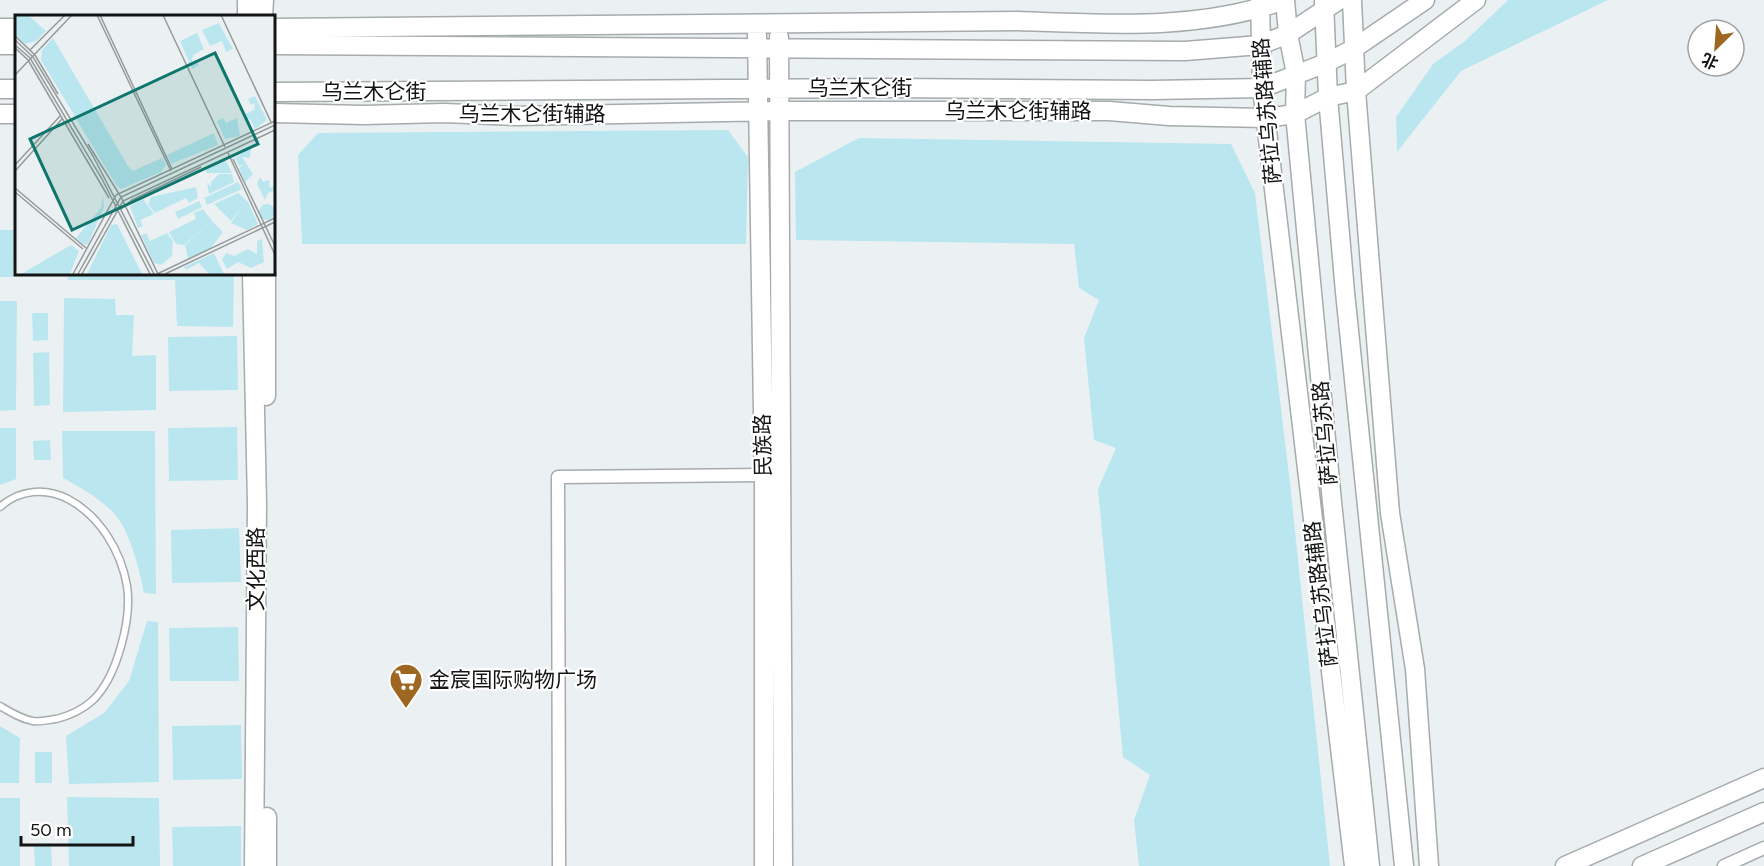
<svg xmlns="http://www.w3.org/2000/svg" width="1764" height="866" font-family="Figtree,'Noto Sans SC',sans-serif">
	<rect width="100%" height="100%" fill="#ebf1f2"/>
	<path fill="#bae7ef" d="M 1508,0 L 1608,0 L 1461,71 L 1397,152 L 1396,117 L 1433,64 L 1465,41 Z
		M 728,130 L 748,157 L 746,244 L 302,244 L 298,155 L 318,133 Z
		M 859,138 L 1231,144 L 1255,193 L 1290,483 L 1330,866 L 1139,866 L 1134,820 L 1150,775 L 1123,757 L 1098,489 L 1116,448 L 1094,440 L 1084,338 L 1099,300 L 1079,288 L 1074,244 L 796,240 L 795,172 Z
		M 0,230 L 14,230 L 13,277 L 0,277 Z
		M 68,273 L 234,273 L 233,327 L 177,326 L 175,280 L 68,280 Z
		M 64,298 L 115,299 L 116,315 L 134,315 L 132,356 L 156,355 L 156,410 L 63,412 Z
		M 0,301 L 17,301 L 16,410 L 0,411 Z
		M 32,313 L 48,313 L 48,340 L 33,341 Z
		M 237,336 L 238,390 L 169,391 L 168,337 Z
		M 49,352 L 50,405 L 34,406 L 33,353 Z
		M 237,427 L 238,480 L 169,481 L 168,428 Z
		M 0,428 L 16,428 L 16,479 L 0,485 Z
		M 62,431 L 155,431 L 156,594 L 144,593 C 139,570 133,542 120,521 C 107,502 83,489 63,478 Z
		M 50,440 L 51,460 L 34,460 L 33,441 Z
		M 239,528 L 241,582 L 172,583 L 171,530 Z
		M 147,621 L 158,622 L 159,782 L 69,784 L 66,736 L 104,713 L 129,681 Z
		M 238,627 L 239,681 L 170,681 L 169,628 Z
		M 241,725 L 242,779 L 173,780 L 172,726 Z
		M 0,726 L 20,738 L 19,783 L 0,783 Z
		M 35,752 L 52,752 L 52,783 L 35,783 Z
		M 67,797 L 159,798 L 160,866 L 69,866 Z
		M 0,798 L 20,798 L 20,866 L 0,866 Z
		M 241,826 L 241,866 L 173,866 L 172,827 Z
		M 51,843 L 52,866 L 35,866 L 34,844 Z"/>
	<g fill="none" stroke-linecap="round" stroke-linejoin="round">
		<defs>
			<path id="lane" d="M 0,507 C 19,490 45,487 68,499 C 100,516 121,551 127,586 C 132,619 117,678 92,701 C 82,710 68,716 56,719 C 48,720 40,722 33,721 C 21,719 10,712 0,706"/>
			<path id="street" d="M 559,866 L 558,477 L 771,475
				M 1724,866 L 1764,848"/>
			<path id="secondary" d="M 247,0 L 247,16
				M 1260,0 L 1262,88 L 1354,866
				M 1285,0 L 1288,34 L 1296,74 L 1295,114 L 1332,502 L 1370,866
				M 1352,0 L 1356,91 L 1390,513 L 1415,669 L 1429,866
				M 1324,2 L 1328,97 L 1345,292 L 1404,866
				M 263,16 L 264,0
				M 0,28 L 16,28
				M 273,28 L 1018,21 C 1105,24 1200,31 1284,0
				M 757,35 L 764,476 L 764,866
				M 779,37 L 783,866
				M 0,45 L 16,45
				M 273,45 L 1185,51 L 1260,45 L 1288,34 L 1339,0
				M 0,89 L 16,89
				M 273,92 L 893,88 L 1153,90 L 1262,88 L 1326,63 L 1353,49 L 1425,0
				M 273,113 L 364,115 L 444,113 L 515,116 L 778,111 L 1109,111 L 1169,116 L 1265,118 L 1295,114 L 1328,97 L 1356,91 L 1476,0
				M 0,114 L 16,114
				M 252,273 L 257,504 L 254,866
				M 266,273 L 266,396
				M 267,817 L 267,866
				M 1565,866 L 1764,778
				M 1642,866 L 1764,812"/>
		</defs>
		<use href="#lane" stroke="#a6abac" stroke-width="9"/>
		<use href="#street" stroke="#a6abac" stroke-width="15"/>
		<use href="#secondary" stroke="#a6abac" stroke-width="21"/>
		<use href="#lane" stroke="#fff" stroke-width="6"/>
		<use href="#street" stroke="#fff" stroke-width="12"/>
		<use href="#secondary" stroke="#fff" stroke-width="18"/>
	</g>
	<defs>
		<symbol id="supermarket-pin" viewBox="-11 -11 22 30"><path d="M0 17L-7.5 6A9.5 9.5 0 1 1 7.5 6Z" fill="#9d6721" stroke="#fff"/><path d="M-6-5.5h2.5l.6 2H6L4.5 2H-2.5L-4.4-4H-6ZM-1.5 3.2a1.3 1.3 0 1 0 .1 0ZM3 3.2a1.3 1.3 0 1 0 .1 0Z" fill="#fff"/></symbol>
	</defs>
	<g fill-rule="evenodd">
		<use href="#supermarket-pin" x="387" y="661" width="38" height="52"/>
	</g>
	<g text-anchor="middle" stroke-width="4.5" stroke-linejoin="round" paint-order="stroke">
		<g font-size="21" fill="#131515" stroke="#fff">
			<text x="860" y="95">乌兰木仑街</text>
			<text x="374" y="99">乌兰木仑街</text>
			<text x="1018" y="118">乌兰木仑街辅路</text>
			<text transform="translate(1267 111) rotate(-95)" y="7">萨拉乌苏路辅路</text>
			<text x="532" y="121">乌兰木仑街辅路</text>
			<text transform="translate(1325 433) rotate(-95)" y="7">萨拉乌苏路</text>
			<text transform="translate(763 445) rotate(-91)" y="7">民族路</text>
			<text transform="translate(256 569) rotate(-90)" y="7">文化西路</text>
			<text transform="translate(1321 594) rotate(-97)" y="7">萨拉乌苏路辅路</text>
		</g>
		<g font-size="21" fill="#131515" stroke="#fff" text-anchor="start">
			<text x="429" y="687">金宸国际购物广场</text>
		</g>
	</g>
	<g transform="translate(15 15)">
		<rect width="260" height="260" fill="#ebf1f2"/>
		<path d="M 0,0 L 13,0 L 31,16 L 21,26 L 10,29 L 0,20 ZM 204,8 L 218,34 L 211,37 L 207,26 L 195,31 L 187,15 ZM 182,18 L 189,34 L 178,40 L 177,46 L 181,45 L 184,50 L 177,54 L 165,26 ZM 38,23 L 113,151 L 118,156 L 147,143 L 151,150 L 146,157 L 106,174 L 101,170 L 26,45 L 27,35 ZM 240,81 L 252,105 L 240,114 L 235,104 L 230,105 L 228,100 L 239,95 L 240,88 L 236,90 L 233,84 ZM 208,103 L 211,108 L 222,103 L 225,121 L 210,124 L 202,106 ZM 199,118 L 203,130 L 156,149 L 152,140 ZM 236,132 L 235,143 L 227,142 L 238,159 L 230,167 L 224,153 L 228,150 L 224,151 L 220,143 ZM 210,144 L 217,158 L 191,158 L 191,153 ZM 204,159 L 217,159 L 219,167 L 194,179 L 192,167 L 196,172 L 196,167 ZM 245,162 L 248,167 L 254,165 L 255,173 L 259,171 L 259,176 L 253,178 L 250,185 L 242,169 ZM 223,167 L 227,174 L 192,190 L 189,183 ZM 181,172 L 183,183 L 174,188 L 171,183 L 140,198 L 133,189 L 136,182 ZM 223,178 L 233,187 L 243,209 L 232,215 L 216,208 L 228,190 L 216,206 L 199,189 ZM 88,181 L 89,192 L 73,229 L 69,230 L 61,223 L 86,193 ZM 128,184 L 139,199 L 125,205 L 128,211 L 123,213 L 115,191 ZM 184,186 L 187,192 L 163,204 L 160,197 ZM244 197a8 8 0 1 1 16 0a8 8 0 1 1-16 0ZM 188,194 L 197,206 L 169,230 L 161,229 L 154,217 L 181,204 L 179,198 ZM 197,206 L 208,217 L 196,233 L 173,244 L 170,230 ZM 102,209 L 127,259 L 72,259 L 96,210 ZM 131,218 L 135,226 L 152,218 L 158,226 L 157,241 L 146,250 L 139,248 L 126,220 ZM 247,224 L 249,247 L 236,253 L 223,247 L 212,254 L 207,245 L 211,238 L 219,241 L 233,234 L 242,239 L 242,226 ZM 56,230 L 64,236 L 55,259 L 6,259 ZM 199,238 L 209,259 L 194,259 L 184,248 L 171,255 L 169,252 Z" fill="#bae7ef"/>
		<path fill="none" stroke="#95999a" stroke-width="1.5" d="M 82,0 L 156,156M 85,0 L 157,154M 148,0 L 210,132M 206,0 L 256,107M 0,21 L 20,40 L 43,79M 0,25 L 18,42 L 78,141 L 139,259M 0,30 L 15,43 L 87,164 L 135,259M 0,33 L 13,45 L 94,183M 15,35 L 50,0M 0,60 L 57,0M 73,129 L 106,182 L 143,259M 213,138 L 260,240M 218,144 L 260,231M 0,150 L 46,100M 0,156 L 47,104M 0,173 L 71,233M 0,177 L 68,234M 105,195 L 117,185 L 186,152M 58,259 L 101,180 L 260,106M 63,259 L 106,182 L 260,110M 67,259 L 108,186 L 260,115M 142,259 L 260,203M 150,259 L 260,207"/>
		<path fill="#0f766e" fill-opacity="0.15" stroke="#0f766e" stroke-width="3" d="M 200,38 L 243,129 L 57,215 L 15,124 Z"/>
		<rect width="260" height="260" fill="none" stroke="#131515" stroke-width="3"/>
	</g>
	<g transform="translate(1716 48) rotate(205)"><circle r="28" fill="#ffffff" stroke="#a1a1a1" stroke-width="1.5"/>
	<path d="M0-4.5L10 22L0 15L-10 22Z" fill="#9d6721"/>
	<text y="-9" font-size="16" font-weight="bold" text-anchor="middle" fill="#131515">北</text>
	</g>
	<path d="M21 836v9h112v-9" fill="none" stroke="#131515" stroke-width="3"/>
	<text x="30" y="836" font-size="18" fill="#131515" stroke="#ffffff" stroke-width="4.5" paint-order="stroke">50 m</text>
</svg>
